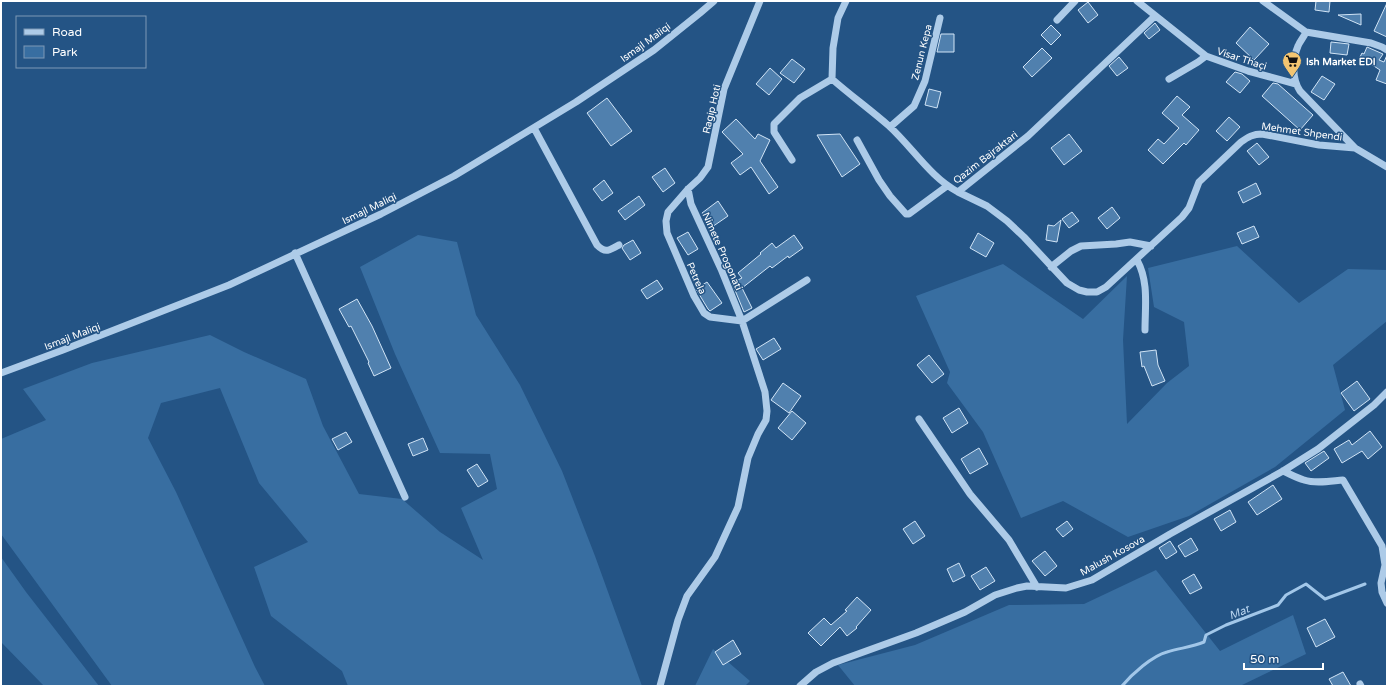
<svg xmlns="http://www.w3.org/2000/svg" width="1388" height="687" font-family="'Varela Round',sans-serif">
	<rect width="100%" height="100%" fill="#245485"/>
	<path fill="#386ea1" d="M 418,235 L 457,242 L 476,315 L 520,385 L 562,471 L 595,556 L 642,686 L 348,686 L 342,671 L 271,616 L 254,567 L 308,542 L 259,483 L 220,388 L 161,403 L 148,438 L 176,492 L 255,667 L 265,686 L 112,686 L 1,534 L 1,439 L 46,420 L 23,389 L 92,363 L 210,335 L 244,352 L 306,379 L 323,426 L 359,494 L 402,499 L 440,532 L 483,560 L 461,508 L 497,489 L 490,454 L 440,453 L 395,354 L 360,267 Z
		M 1237,246 L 1299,303 L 1348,269 L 1387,270 L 1387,321 L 1333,365 L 1345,410 L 1275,467 L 1189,516 L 1128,537 L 1063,501 L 1021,518 L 983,432 L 947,383 L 950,372 L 916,296 L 1003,264 L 1083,319 L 1127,276 L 1123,340 L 1127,424 L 1167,383 L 1189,366 L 1184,322 L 1154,307 L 1148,268 Z
		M 1,557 L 26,592 L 99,686 L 44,686 L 1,642 Z
		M 1156,570 L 1220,651 L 1293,615 L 1306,654 L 1240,686 L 855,686 L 838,665 L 915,645 L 1009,605 L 1084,604 Z
		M 713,649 L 750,681 L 745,686 L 695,686 Z"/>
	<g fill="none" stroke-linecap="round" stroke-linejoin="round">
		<path stroke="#a2c7e9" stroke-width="3" d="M 1122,686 C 1132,674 1152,656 1167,652 C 1180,648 1192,647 1204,642 L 1206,635 L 1226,625 L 1278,605 L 1286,595 L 1306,584 L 1325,599 L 1365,584"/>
	</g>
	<path fill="#5080ae" stroke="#d1e4f6" d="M 1316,1 L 1330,1 L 1329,12 L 1315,10 Z
		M 1088,2 L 1098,15 L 1088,23 L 1078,10 Z
		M 1387,3 L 1387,37 L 1374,31 Z
		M 1361,14 L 1361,25 L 1338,15 Z
		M 1155,23 L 1160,30 L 1149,39 L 1144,33 Z
		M 1051,25 L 1061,35 L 1051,45 L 1041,35 Z
		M 1250,27 L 1269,44 L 1254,60 L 1236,43 Z
		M 941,34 L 954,34 L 954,52 L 937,52 Z
		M 1331,42 L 1349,44 L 1347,55 L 1330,53 Z
		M 1367,47 L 1383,54 L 1379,60 L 1384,62 L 1387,55 L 1387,84 L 1376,80 L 1380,70 L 1360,57 L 1362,53 L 1364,54 Z
		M 1042,48 L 1052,58 L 1032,77 L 1023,67 Z
		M 1119,57 L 1128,68 L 1117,76 L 1109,66 Z
		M 792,59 L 805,69 L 794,83 L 780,73 Z
		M 770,68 L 782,79 L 769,95 L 756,84 Z
		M 1235,72 L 1242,74 L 1250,81 L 1240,93 L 1226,82 Z
		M 1322,76 L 1335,84 L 1324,100 L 1311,92 Z
		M 1273,83 L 1278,84 L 1313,115 L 1300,130 L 1262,96 Z
		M 929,89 L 941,92 L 937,108 L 925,105 Z
		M 1177,96 L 1190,107 L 1182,115 L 1199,130 L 1186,145 L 1184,143 L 1163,164 L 1148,150 L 1158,139 L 1164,144 L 1179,128 L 1162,113 Z
		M 607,98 L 632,131 L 611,146 L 587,113 Z
		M 1229,117 L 1240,127 L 1227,141 L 1216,131 Z
		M 736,119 L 755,139 L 758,134 L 770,140 L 760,161 L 778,187 L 769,194 L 751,167 L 740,175 L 731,163 L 743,154 L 722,132 Z
		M 840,134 L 860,164 L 842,177 L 817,135 Z
		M 1069,134 L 1082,151 L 1064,165 L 1051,148 Z
		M 1257,143 L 1269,157 L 1259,165 L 1247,151 Z
		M 665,168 L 675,183 L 663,192 L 652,177 Z
		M 604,180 L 613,193 L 602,201 L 593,189 Z
		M 1256,183 L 1261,194 L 1243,203 L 1238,192 Z
		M 639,196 L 645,205 L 625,220 L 618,211 Z
		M 718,201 L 728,216 L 712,227 L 702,213 Z
		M 1112,207 L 1120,218 L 1107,229 L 1098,218 Z
		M 1072,212 L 1079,221 L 1069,228 L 1062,219 Z
		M 1061,220 L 1057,242 L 1046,240 L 1048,225 L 1054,226 Z
		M 1254,226 L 1259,237 L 1242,244 L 1237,233 Z
		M 688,232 L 698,249 L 688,255 L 677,238 Z
		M 978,233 L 994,243 L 986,257 L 970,248 Z
		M 794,235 L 803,248 L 789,258 L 788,256 L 772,268 L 770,266 L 742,288 L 752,308 L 744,312 L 732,283 L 742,278 L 738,273 L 761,254 L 760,253 L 772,243 L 776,248 Z
		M 633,240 L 641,253 L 630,260 L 622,248 L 624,245 Z
		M 657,280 L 663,289 L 647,299 L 641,290 Z
		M 707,282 L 722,303 L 710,311 L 708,309 L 696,289 Z
		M 357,299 L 372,326 L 391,368 L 374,376 L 368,363 L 369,362 L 351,326 L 349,327 L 339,309 Z
		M 774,338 L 781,349 L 763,360 L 756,349 Z
		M 1156,350 L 1158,365 L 1165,381 L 1152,386 L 1144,366 L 1142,367 L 1140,352 Z
		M 929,355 L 944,374 L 932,383 L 917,365 Z
		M 1357,381 L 1370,399 L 1354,411 L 1341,393 Z
		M 783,383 L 801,396 L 789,413 L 771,400 Z
		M 959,408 L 968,423 L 952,433 L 943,418 Z
		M 792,411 L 806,423 L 792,440 L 778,428 Z
		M 1370,431 L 1382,447 L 1368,459 L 1362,451 L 1342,463 L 1334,449 L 1349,440 L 1352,445 Z
		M 346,432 L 352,442 L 338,450 L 332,439 Z
		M 423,438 L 428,450 L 413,456 L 408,444 Z
		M 979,448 L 988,464 L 970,474 L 961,459 Z
		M 1324,451 L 1329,458 L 1311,471 L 1305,463 Z
		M 477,464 L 488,481 L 478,487 L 467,470 Z
		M 1273,485 L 1282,499 L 1257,515 L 1248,502 Z
		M 1230,510 L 1236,522 L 1221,531 L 1214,519 Z
		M 915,521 L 925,536 L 913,544 L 903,529 Z
		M 1067,521 L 1073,529 L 1063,537 L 1056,529 Z
		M 1191,538 L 1198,550 L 1185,557 L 1178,546 Z
		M 1170,541 L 1177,552 L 1166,559 L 1159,548 Z
		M 1045,551 L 1057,566 L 1045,576 L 1032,561 Z
		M 959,563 L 965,576 L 953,582 L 947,569 Z
		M 986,567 L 995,581 L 980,590 L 971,576 Z
		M 1194,574 L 1202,588 L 1190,594 L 1182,581 Z
		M 857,597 L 871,610 L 856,627 L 857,628 L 847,636 L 840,627 L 821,646 L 808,633 L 824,618 L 831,625 L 847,611 L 845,610 Z
		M 1325,619 L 1335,637 L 1316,647 L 1307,628 Z
		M 733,640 L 741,654 L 723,665 L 715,652 Z
		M 1343,672 L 1351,686 L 1333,686 L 1329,679 Z"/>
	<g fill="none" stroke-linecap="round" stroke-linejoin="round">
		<path stroke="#adcbe8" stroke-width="7" d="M 760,1 L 724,89 L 708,167 L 700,178 L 688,189 L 668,212 L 666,221 L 667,233 L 694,296 L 704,313 L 710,317 L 742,321 L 807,280
			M 846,1 L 838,18 L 833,48 L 832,79 C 850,95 871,110 889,126 C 913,148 930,177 958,192 L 1028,136 L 1155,16
			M 1137,1 L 1206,56 L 1248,71 L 1296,84
			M 1263,1 L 1306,32 L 1371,43 L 1382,47 L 1387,50
			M 1057,20 L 1075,1
			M 1306,32 C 1304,37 1300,41 1298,46 C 1292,60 1292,79 1300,91 L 1355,148 L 1387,167
			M 1169,79 L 1198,62 L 1206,56
			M 890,127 L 914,106 L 925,81 L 940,18
			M 534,128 L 597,245 C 606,254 609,250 619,245
			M 857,140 L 879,180 L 890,196 L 906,214 L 909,214 L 947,186
			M 792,160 L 774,132 L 774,124 L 800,98 L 832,79
			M 958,192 L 987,206 L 1007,221 L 1024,237 L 1067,283 L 1079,290 L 1087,292 L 1097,292 L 1106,287 L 1182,217 L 1189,208 L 1199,182 L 1241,142 C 1248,137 1253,134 1262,134 L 1319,145 L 1355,148
			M 295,253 L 405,497
			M 1137,260 C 1149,282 1145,306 1145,330
			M 1051,267 L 1071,251 L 1081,246 L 1116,244 L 1130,242 L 1151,246
			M 1,373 L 63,350 L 229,285 L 381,214 L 454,176 L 576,102 L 654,50 L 700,13 L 714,1
			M 919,419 L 970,494 L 1009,540 L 1037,587
			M 1283,471 C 1290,474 1297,478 1304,480 C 1316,484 1331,481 1343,480 L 1382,546 L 1385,565 L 1381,583 L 1382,592 L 1387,603
			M 1360,684 L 1361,686
			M 660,686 L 678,620 L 687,596 L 715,557 L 738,507 L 748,458 L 758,434 L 766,420 L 767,411 L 765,392 L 742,321 L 721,269 L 691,204 L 688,189
			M 800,686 L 816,672 L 833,663 L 916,633 L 965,612 L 995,595 L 1017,588 L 1027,586 L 1066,588 L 1092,580 L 1170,534 L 1283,471 L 1318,449 L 1374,405 L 1387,392"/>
	</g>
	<defs>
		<symbol id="supermarket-pin" viewBox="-11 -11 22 30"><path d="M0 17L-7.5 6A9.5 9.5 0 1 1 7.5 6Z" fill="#f3c571" stroke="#245485"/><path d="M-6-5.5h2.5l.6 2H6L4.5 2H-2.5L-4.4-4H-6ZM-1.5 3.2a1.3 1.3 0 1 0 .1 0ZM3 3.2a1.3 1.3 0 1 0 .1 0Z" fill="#111"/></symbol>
	</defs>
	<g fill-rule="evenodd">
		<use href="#supermarket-pin" x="1281" y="50" width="22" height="30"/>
	</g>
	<g text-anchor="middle" stroke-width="3" stroke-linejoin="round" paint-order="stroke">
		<g font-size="10" fill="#fff" stroke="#245485">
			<text transform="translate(645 42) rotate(-36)" y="4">Ismajl Maliqi</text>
			<text transform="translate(921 52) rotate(-76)" y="4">Zenun Kepa</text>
			<text transform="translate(1242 58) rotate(18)" y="4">Visar Thaçi</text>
			<text transform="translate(711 109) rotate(-77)" y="4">Ragip Hoti</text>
			<text transform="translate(1302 131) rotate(8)" y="4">Mehmet Shpendi</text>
			<text transform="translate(985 157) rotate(-38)" y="4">Qazim Bajraktari</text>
			<text transform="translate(369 208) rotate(-26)" y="4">Ismajl Maliqi</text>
			<text transform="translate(723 251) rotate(66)" y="4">Nimete Progonati</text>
			<text transform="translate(697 278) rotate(66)" y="4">Petrela</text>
			<text transform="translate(72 336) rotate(-21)" y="4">Ismajl Maliqi</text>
			<text transform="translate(1112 555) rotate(-29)" y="4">Malush Kosova</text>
		</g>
		<g font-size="10" font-weight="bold" fill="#fff" stroke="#245485" text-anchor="start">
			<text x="1306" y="65">Ish Market EDI</text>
		</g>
		<g font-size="11" font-style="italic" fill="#b9d5f0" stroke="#245485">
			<text transform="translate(1239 612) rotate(-22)" y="4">Mat</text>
		</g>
	</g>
	<rect width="1388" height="687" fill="none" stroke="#ffffff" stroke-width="4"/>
	<rect x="16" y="16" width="130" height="52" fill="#245485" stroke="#7c98b6"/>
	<rect x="24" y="29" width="20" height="6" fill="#adcbe8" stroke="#7c98b6"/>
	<text x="52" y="36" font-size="12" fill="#ffffff">Road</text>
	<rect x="24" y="46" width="20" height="12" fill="#386ea1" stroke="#7c98b6"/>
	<text x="52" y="56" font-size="12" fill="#ffffff">Park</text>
	<path d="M1244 663v6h79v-6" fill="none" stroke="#ffffff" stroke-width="2"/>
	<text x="1250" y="663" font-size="12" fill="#ffffff" stroke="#245485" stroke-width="3" paint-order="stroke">50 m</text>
</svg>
